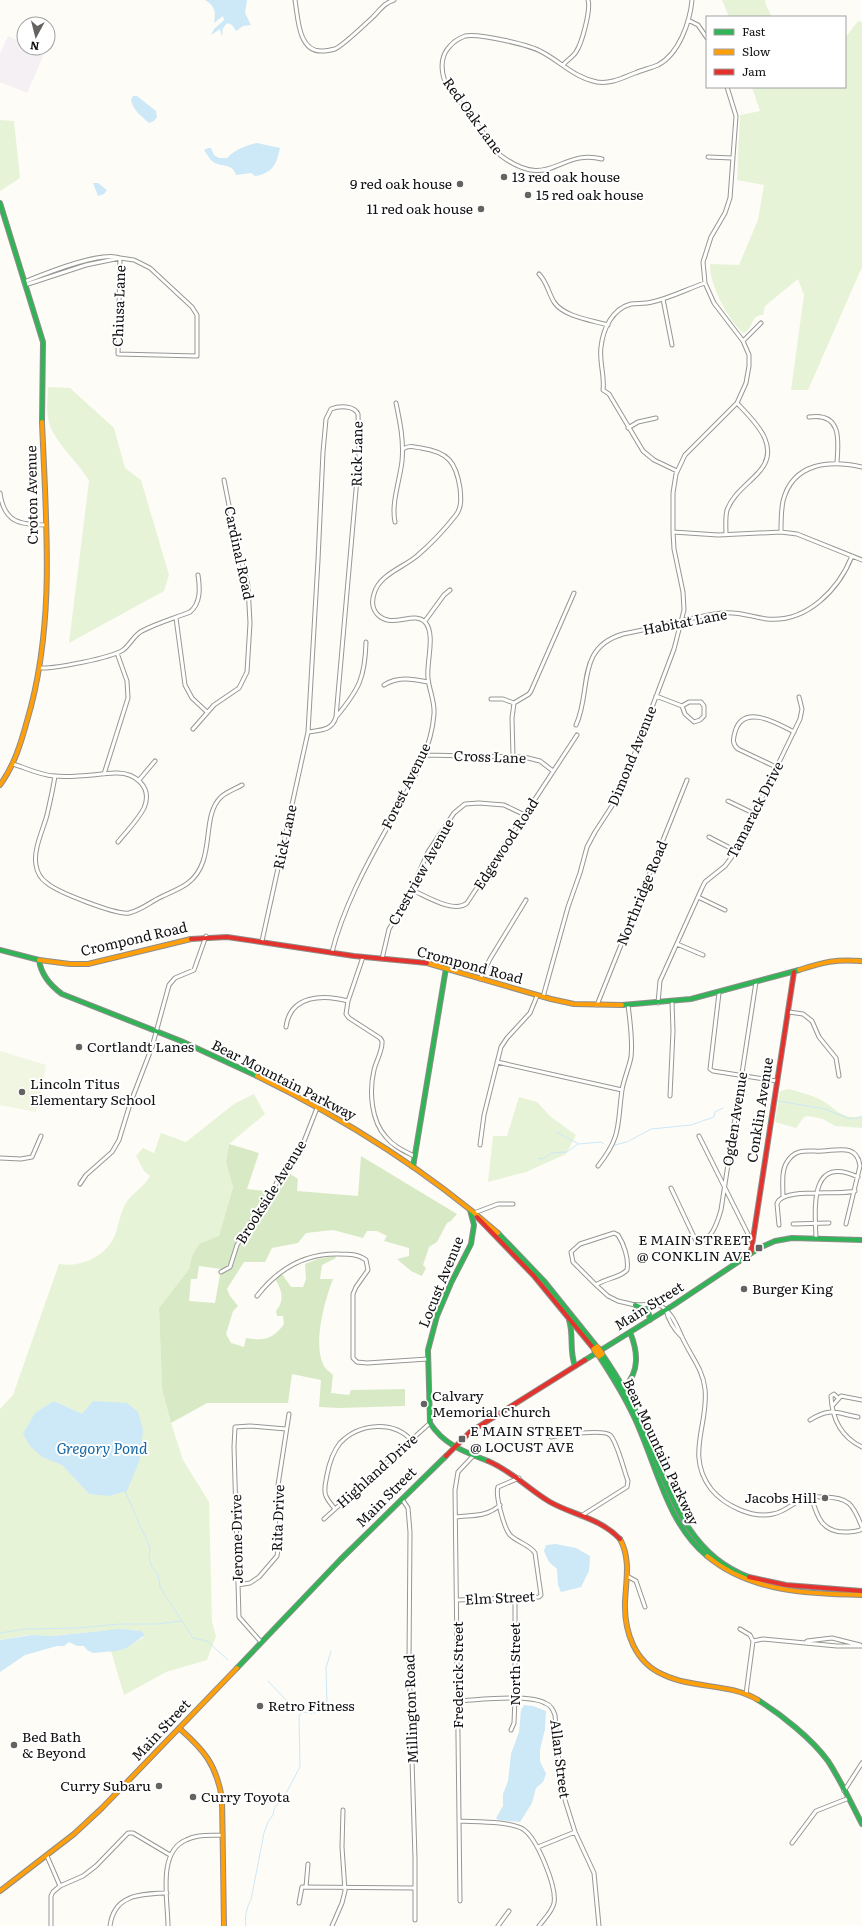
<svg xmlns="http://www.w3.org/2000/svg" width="862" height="1926" font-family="Literata,serif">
	<rect width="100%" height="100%" fill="#fdfcf7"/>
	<path fill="#f5f0f3" d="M 8,36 L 24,43 L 24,48 L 36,48 L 45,52 L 27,93 L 0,82 L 0,54 Z"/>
	<path fill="#e7f3d7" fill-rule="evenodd" d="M 722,0 L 765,0 L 766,5 L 772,17 L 729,17 Z
		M 858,21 L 862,22 L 862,267 L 808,390 L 791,390 L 804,295 L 798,279 L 765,306 L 763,315 C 750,314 754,330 743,333 C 728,320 709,284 710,264 L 739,265 L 758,220 L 764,185 L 737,180 L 740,115 L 760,111 L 752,87 L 845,87 L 845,38 Z
		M 0,120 L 14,121 L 20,178 L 0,191 Z
		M 48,387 L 70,388 L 114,428 L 125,468 L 141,480 L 169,575 L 164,591 L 69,643 L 89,481 C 79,462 51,440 48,418 C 46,408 48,397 48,387 Z
		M 789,1089 C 798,1092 808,1094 817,1098 C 834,1105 840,1121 862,1116 L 862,1128 L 835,1126 L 823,1119 L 808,1116 L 804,1117 L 796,1128 L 775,1122 L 780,1091 Z
		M 254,1094 L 265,1114 L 229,1144 L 226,1162 L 233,1186 L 219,1237 L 199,1244 L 192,1256 L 189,1269 L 159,1308 L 162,1389 L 171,1423 L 183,1460 L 209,1502 L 212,1622 L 216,1636 L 207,1660 L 166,1672 L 124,1695 L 111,1651 L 127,1648 L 144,1637 L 136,1630 L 101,1631 L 53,1636 L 28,1635 L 0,1640 L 0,1409 L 13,1395 L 59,1264 C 80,1268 107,1256 115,1235 C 119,1225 120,1212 126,1203 C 132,1193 144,1187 150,1176 L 144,1171 L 136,1156 L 143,1148 L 154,1153 L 161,1133 L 186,1142 L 234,1104 ZM 54,1401 L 82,1414 L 89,1494 L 62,1465 Z
		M 519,1097 L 537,1102 L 551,1117 L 576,1135 L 566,1154 L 526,1172 L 488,1182 L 493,1136 L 507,1136 Z"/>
	<path fill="#d8eac5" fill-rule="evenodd" d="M 229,1144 L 259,1153 L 247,1189 L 273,1192 L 284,1172 L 289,1173 L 298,1179 L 297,1191 L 358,1196 L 361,1156 L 457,1214 L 451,1221 L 447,1223 L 437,1242 L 429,1247 L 423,1265 L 426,1268 L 422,1276 L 411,1271 L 397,1259 L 409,1256 L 409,1248 L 384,1241 L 387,1236 L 377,1231 L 367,1231 L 363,1238 L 333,1230 L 306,1233 L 298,1243 L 272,1248 L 265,1262 L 244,1262 L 227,1289 L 230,1296 L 238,1306 L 233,1311 L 226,1334 L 231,1343 L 244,1347 L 246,1338 C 265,1341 273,1339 284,1324 L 283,1316 L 277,1316 L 276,1311 C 285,1300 282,1290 275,1279 L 282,1274 L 291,1287 L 303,1287 L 306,1279 L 305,1264 L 318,1259 L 335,1256 L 336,1258 L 322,1265 L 320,1279 L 333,1279 C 325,1300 313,1342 323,1364 C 324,1368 330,1372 333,1375 L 331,1393 L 349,1395 L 351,1390 L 405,1389 L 405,1406 L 340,1408 L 319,1407 L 321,1380 L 292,1374 L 288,1403 L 207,1403 L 171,1423 L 162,1389 L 159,1308 L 189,1269 L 192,1256 L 199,1244 L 219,1236 L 233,1187 L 226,1162 ZM 199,1266 L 221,1269 L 215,1303 L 189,1301 L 191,1279 L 197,1279 Z"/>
	<path fill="#f0f6e1" d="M 0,1051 L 46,1065 L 36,1112 L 0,1105 Z"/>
	<path fill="#cde8f7" d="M 205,0 L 247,0 L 245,13 L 251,25 L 243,26 L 236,31 L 232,25 L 227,23 L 223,28 L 222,37 L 220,29 L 211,35 L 214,29 L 224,20 L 223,16 L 214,23 C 216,12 215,6 205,0 Z
		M 133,96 L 137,96 L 156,111 L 157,117 L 154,121 L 149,123 C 141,116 133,110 131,100 Z
		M 257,143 L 280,148 C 276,165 273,173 255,176 L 251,173 L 236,175 C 233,164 224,167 215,163 C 211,162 207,154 204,150 L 208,148 L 211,148 L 214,155 L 219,158 L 227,158 C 236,149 244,146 257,143 Z
		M 93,183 L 98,183 L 107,190 L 104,194 L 98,196 Z
		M 54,1401 L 82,1414 L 93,1401 L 127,1403 L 138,1412 L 143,1430 L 140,1459 L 127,1491 L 109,1496 L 89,1494 L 62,1465 L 42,1457 L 30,1446 L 23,1434 L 35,1413 Z
		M 556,1544 L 576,1548 L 590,1556 L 589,1571 L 581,1587 L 561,1592 L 558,1585 L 557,1569 L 549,1562 L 544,1551 L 546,1545 Z
		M 120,1629 L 141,1631 L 145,1635 L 127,1648 L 116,1651 L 93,1653 L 87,1650 L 84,1646 L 77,1646 L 69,1642 L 64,1646 L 57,1646 L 25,1655 L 0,1672 L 0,1640 L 32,1635 L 53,1636 Z
		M 524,1705 L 533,1706 L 546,1711 L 545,1729 L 540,1750 L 540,1761 L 546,1774 L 543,1782 L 536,1788 L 532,1803 L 520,1822 L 498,1820 L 496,1818 L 503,1806 L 503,1794 L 508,1781 L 511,1754 L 519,1732 L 521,1710 Z"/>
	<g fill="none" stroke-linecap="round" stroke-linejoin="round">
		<path stroke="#cde8f7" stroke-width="1" d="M 778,1101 L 825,1109 L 850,1119 L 862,1117
			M 556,1132 L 579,1144 L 601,1142 L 604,1144
			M 615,1145 L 627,1142 L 651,1129 L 691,1125 L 714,1117 L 715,1112 L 723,1108
			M 538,1159 L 545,1158 L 551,1153 L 567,1152 L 578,1144
			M 125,1491 L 150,1548 L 149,1558 L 152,1567 L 158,1574 L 160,1587 L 193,1638 L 207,1641 L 228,1660
			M 0,1633 L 26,1629 L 78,1628 L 120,1624 L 158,1624 L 181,1621
			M 268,1681 L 291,1705
			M 246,1926 C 244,1920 247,1905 251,1900 L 264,1833 L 268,1822 L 273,1815 L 274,1809 L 286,1793 L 300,1767 L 299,1716 L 302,1712 L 312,1713 L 325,1710 L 327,1704 L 326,1668 L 331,1651"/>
		<defs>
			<path id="street" d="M 295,0 C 298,17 298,53 323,51 C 327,51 331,50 335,49 C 345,44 364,25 373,17 C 380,10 384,3 394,0
				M 688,20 L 698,25 L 707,38
				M 563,65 C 567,60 573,57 576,52 C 582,43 591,10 588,0
				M 708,157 L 732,158
				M 602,159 C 559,148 550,193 500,155 L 445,82 C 441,70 440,56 450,46 C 454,41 460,38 465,36 C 479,33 530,45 542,52 C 561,62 575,78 597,82 C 611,84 622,78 635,73 C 642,70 651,68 658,65 C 679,54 690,22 692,0
				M 120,258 L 134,260 L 150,268 L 192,307 L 197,315 L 197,356 L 118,354 Z
				M 539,274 C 547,282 548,292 554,302 C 564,317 591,320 608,325
				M 24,282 C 44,274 102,250 120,258 L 86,265 L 25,285
				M 663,299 L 672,345
				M 743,341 L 761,323
				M 809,417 C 841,412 839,439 837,462
				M 628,428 L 638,422 L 656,418
				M 677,471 L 654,460 L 643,451 L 609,394 L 603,390 C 605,376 599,362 601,347 C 603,329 612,309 631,304 C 638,303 645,304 652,302 C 670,298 687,289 705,283
				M 0,493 C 4,522 19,525 46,525
				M 395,522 C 391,503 400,480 402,461 C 404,441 400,422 396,403
				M 673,532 L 718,535 L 781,532 L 797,534 L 862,560
				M 781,532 C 781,522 781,511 783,501 C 793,462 830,460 862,467
				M 726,535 C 726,527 725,518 727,510 C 733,494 747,485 758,473 C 783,447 754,421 737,403
				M 176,618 L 185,685 L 192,698 L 207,712
				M 425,621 L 444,595 L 450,590
				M 39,668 C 54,669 111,658 123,650 C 130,645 134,635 142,631 C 157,623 175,618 190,612 C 201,603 200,588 198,575
				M 384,685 C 398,676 413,679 428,682
				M 656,696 L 682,706 L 689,702 L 701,702 L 704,706 L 704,716 L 700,720 L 694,722 L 685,714 L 682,706
				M 491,699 L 503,699 L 514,703
				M 514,703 L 529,694 L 531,691 L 574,593
				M 337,716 C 359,689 365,678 366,642
				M 576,725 C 592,691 575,648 623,634 C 656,628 689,617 722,613 C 738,611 752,617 767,619 C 807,623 839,589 852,556
				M 193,729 L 214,705 L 239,688 L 247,672 L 250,623 L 248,586 L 235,536 L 224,480
				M 424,755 L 524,757 L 540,761 L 553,771
				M 513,756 L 512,718 L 514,703
				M 13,764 C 26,768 40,775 54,776 C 75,778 95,774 115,773 C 135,772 153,787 144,808 C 138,820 126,832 118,842
				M 776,767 L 738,749 C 732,744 733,739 735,732 C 743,703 777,723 794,732
				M 104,774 L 128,698 L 127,681 L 117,653
				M 55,776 C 53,789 50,802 47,815 C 43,830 33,850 36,865 C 37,872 41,879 47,883 C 57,892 116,915 129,913 C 142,910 150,902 161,897 C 171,892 180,889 188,883 C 217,861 200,817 221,797 C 226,792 235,789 242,785
				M 139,780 L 155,761
				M 728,801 L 755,814
				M 709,837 L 736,851
				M 412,890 C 426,896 454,914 467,903 L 577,735
				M 698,897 L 725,910
				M 262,941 L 308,732 L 318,560 L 323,452 L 326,419 L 331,409 C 339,406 354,405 358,414 L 359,456 L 336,717 C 332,731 320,730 308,732
				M 677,944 L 703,955
				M 332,952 C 343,909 365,867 387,828 C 406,792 431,755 434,714 C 435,701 429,690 428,678 C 426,663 436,634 425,622 C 413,610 392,630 377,614 C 372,608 372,600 374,594 C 379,574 405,567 418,555 C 432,543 445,529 456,515 C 462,507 461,498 460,488 C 456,462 448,452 421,448 C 414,447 409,445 403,449
				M 363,957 L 348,1001 L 346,1014 L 349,1018 L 380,1038 L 382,1041 C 383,1050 376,1061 374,1070 C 369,1091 371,1121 386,1137 C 393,1146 404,1151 414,1156
				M 382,959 L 389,929 L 407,899 L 428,852 L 454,813 L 465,804 L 479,803 L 504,805 L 525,815
				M 480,979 L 490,959 L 526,900
				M 719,993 L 710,1069 L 713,1071 L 777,1081
				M 543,997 L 568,907 L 580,873 L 587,847 L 595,832 L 619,795 L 674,649 L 684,610 L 683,592 L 674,549 L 673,532 L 673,493 L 676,474 L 685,455 L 737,403 L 746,383 L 749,366 L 749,355 L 743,341 L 714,303 L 705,283 L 703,262 L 711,237 L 725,213 L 730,198 L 736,116 L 727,87
				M 658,1003 L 660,981 L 702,888 L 705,882 L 725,866 L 736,851 L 800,719 L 802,709 L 799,697
				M 597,1005 L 687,780
				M 789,1012 L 803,1014 L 812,1021 L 819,1037 L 836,1058 L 839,1076
				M 286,1027 C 290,995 323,994 348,1001
				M 497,1062 L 622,1090
				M 670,1096 L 673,1031 L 672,1001
				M 699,1136 L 751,1240
				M 480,1145 L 484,1115 L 501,1047 L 507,1038 L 530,1013 L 537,996
				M 0,1158 L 21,1159 L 32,1157 L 41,1136
				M 598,1166 C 622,1136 617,1125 622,1090 C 624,1078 629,1068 631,1057 C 633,1041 630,1021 628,1005
				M 80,1184 L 86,1175 L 112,1152 L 119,1140 L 130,1104 L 152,1047 L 169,985 L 175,978 L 194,970 L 206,936
				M 671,1188 L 696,1241 C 711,1245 718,1220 721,1210 L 756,982
				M 783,1196 C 783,1186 781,1171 787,1162 C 796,1147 809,1152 823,1151 C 839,1150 857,1144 860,1166 L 846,1224
				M 474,1213 L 498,1204 L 513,1204
				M 793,1224 L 829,1223
				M 779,1225 L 777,1204 C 781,1187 838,1196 855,1191
				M 614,1233 L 618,1235 C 624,1244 629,1259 627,1270 C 620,1278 606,1278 596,1285 L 573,1262 L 571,1252 L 580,1244 Z
				M 816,1238 C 815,1208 809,1154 858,1177
				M 221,1272 L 230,1267 L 237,1245 L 253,1219 L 268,1202 L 280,1175 L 301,1149 L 317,1108
				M 596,1285 L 608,1296 L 618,1301 L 635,1305 L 658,1304 C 672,1312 676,1324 682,1337 C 690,1355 703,1369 705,1389 C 709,1424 685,1455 711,1489 C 724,1505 752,1519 773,1514 C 785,1512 794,1502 805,1498 C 811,1495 817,1497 823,1497 C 849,1497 853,1504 862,1527
				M 257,1296 C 278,1269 304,1253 339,1254 C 349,1254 358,1254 366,1260 L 368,1270 L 356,1287 L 353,1294 L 353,1358 L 357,1362 L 367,1363 L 428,1359
				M 666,1310 C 668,1319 674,1330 681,1336
				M 838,1398 L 834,1394 L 831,1396 C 832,1418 841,1437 862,1447
				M 833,1405 L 841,1396 L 862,1400
				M 810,1420 C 830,1407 836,1413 858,1417
				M 551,1437 C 560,1435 603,1429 610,1435 C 617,1441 624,1471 628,1481 L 627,1487 L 581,1516
				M 811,1496 C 817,1517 822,1533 847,1532 C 853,1532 857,1532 862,1529
				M 402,1499 L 408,1508 L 410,1532 L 409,1661 L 415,1858 L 415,1920
				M 335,1509 C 332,1505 328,1501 326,1496 C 323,1490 326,1481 327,1475 C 329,1464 333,1452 340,1443 C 359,1423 394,1420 412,1441
				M 456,1517 C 473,1515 487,1517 500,1505
				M 324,1519 L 430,1423
				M 627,1576 L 636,1581 L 645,1607
				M 238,1585 L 250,1583 L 259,1577 L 277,1556 L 280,1534 L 278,1485 L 289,1414
				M 458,1600 L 539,1597 L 541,1595 L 535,1553 C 530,1545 517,1542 510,1535 C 504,1528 495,1495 498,1487 L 519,1478
				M 740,1629 L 750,1635 L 753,1641 L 763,1639 L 837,1646 L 862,1646
				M 807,1641 L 832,1638 L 860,1645
				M 261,1642 L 239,1617 L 234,1447 L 235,1427 L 250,1426 L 286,1429
				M 746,1694 L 753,1641
				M 457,1701 C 479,1700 528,1694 545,1703 C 551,1705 553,1710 555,1715 L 560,1776 L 565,1800 L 575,1832 L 594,1873 L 599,1926
				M 511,1730 L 514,1723 L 515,1699 L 515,1598
				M 844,1791 L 862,1763
				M 459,1821 C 476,1822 509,1821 523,1829 C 537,1838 557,1887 554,1903 C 552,1912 544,1919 539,1926
				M 792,1843 L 816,1811 L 849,1798
				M 538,1847 L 575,1832
				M 47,1856 L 60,1886
				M 306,1887 L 308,1864
				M 460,1901 L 455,1490 L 458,1472 L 474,1455
				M 299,1903 L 302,1887 L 415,1888
				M 51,1926 L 51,1896 L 53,1892 L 60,1886 L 83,1876 L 96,1866 L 128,1833 L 133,1833 L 170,1855
				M 110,1926 C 114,1894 141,1894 167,1893
				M 168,1926 C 168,1901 157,1852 186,1840 C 198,1834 210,1836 223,1835
				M 332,1926 L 342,1903 L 345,1891 L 342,1847 L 343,1810
				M 498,1926 L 509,1911"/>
			<path id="fast" d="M 0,203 L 43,342 L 42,422
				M 0,950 L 39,960 C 41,974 51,986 62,994 L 181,1041 L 257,1076
				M 622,1005 L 691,999 L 799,970
				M 413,1167 L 446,968
				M 470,1210 L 474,1225 L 471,1244 L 451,1283 L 437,1316 L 428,1350 L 430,1423 C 444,1445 465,1452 488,1461
				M 498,1233 L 544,1281 L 597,1347
				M 635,1305 L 648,1310 L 650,1320
				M 569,1320 C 574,1335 569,1351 575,1366
				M 602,1354 C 617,1376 631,1399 641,1423 C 667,1481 682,1553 749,1577
				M 599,1356 C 614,1379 629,1403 639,1428 C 658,1472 669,1525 707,1556
				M 585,1360 L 672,1306 L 759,1248 L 775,1241 L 792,1238 L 862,1240
				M 624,1388 C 640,1371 638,1352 630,1332
				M 237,1668 L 340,1560 L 446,1456
				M 758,1700 C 782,1715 812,1739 828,1761 C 841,1781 851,1803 862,1824"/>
			<path id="slow" d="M 0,785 C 14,766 21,743 27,721 C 56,624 46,522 42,422
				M 39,960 L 70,964 L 88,964 L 191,939
				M 427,963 L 551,999 L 574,1004 L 622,1005
				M 799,970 C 824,962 835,959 862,961
				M 257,1076 C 343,1118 426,1170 498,1233
				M 620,1539 C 631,1559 626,1580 625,1602 C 624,1632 635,1663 664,1675 C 694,1689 730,1683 758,1700
				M 707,1556 C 750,1592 808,1594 862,1595
				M 179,1728 C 204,1750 216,1764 222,1798 L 224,1926
				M 0,1891 L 74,1834 L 102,1808 L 237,1668"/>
			<path id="jam" d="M 191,939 L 227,937 L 354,956 L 427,963
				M 477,1217 L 534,1276 L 594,1349
				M 751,1252 L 794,972
				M 446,1456 L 470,1432 L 585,1360
				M 488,1461 C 512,1471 528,1489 550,1502 C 573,1515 600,1518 620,1539
				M 749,1577 L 786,1585 L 862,1591"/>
		</defs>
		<use href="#street" stroke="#979795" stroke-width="5"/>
		<use href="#fast" stroke="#8e8d8b" stroke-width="6"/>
		<use href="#slow" stroke="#8e8d8b" stroke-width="6"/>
		<use href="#jam" stroke="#8e8d8b" stroke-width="6"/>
		<use href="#street" stroke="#fffffe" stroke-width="3"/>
		<use href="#fast" stroke="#30b455" stroke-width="4"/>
		<use href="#slow" stroke="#ff9f0a" stroke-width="4"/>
		<use href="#jam" stroke="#e5322d" stroke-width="4"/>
		<defs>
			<path id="slow-bridge" d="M 597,1347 L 602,1354
				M 594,1349 L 599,1356"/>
		</defs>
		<use href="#slow-bridge" stroke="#858482" stroke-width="7" stroke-linecap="butt"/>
		<use href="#slow-bridge" stroke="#ff9f0a" stroke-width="5"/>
	</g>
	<g fill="#646362" stroke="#fff" stroke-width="1.5">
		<circle cx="504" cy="177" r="4"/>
		<circle cx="460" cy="184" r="4"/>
		<circle cx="528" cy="195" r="4"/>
		<circle cx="481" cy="209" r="4"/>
		<circle cx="79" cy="1047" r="4"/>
		<circle cx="22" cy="1092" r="4"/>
		<rect x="755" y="1244" width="8" height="8" rx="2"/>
		<circle cx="744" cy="1289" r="4"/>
		<circle cx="424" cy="1404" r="4"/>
		<rect x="458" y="1435" width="8" height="8" rx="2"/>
		<circle cx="825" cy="1498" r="4"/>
		<circle cx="260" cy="1706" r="4"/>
		<circle cx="14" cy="1745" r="4"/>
		<circle cx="159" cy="1786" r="4"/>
		<circle cx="193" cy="1797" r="4"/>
	</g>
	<g text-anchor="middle" stroke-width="4" stroke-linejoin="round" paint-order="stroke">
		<g font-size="14" fill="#111" stroke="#fff">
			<text transform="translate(473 116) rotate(54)" y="5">Red Oak Lane</text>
			<text transform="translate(119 306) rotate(-88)" y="5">Chiusa Lane</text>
			<text transform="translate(357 454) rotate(-89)" y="5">Rick Lane</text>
			<text transform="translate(32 495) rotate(-91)" y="5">Croton Avenue</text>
			<text transform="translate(239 553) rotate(78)" y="5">Cardinal Road</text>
			<text transform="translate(685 622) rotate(-11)" y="5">Habitat Lane</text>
			<text transform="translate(632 756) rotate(-68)" y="5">Dimond Avenue</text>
			<text transform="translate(490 757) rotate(2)" y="5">Cross Lane</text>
			<text transform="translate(406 786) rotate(-64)" y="5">Forest Avenue</text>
			<text transform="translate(755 810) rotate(-63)" y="5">Tamarack Drive</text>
			<text transform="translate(285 837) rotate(-78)" y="5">Rick Lane</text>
			<text transform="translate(506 844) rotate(-57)" y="5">Edgewood Road</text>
			<text transform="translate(421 872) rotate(-61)" y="5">Crestview Avenue</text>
			<text transform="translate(642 893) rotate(-68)" y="5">Northridge Road</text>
			<text transform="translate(134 939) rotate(-13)" y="5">Crompond Road</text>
			<text transform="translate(470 965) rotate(15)" y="5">Crompond Road</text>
			<text transform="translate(284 1080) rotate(27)" y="5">Bear Mountain Parkway</text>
			<text transform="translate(760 1110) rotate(-81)" y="5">Conklin Avenue</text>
			<text transform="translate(735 1119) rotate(-81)" y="5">Ogden Avenue</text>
			<text transform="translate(271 1192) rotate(-58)" y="5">Brookside Avenue</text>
			<text transform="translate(441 1282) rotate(-68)" y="5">Locust Avenue</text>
			<text transform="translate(649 1306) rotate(-32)" y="5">Main Street</text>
			<text transform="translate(661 1452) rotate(65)" y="5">Bear Mountain Parkway</text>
			<text transform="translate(377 1471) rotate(-42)" y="5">Highland Drive</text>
			<text transform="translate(386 1497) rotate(-45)" y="5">Main Street</text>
			<text transform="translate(278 1518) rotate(-88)" y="5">Rita Drive</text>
			<text transform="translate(237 1539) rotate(-91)" y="5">Jerome Drive</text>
			<text transform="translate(500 1598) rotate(-3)" y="5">Elm Street</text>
			<text transform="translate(515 1664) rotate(-90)" y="5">North Street</text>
			<text transform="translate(458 1675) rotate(-90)" y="5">Frederick Street</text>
			<text transform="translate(411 1709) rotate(-92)" y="5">Millington Road</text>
			<text transform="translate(161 1730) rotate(-47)" y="5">Main Street</text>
			<text transform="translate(560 1759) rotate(83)" y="5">Allan Street</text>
		</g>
		<g font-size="14" fill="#111" stroke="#fff" text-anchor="start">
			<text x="512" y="182">13 red oak house</text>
			<text x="452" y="189" text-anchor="end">9 red oak house</text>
			<text x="536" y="200">15 red oak house</text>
			<text x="473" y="214" text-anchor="end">11 red oak house</text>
			<text x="87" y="1052">Cortlandt Lanes</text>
			<text x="30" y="1089">Lincoln Titus<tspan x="30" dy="16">Elementary School</tspan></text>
			<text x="751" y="1245" text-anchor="end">E MAIN STREET<tspan x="751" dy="16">@ CONKLIN AVE</tspan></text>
			<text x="752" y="1294">Burger King</text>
			<text x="432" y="1401">Calvary<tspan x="432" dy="16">Memorial Church</tspan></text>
			<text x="470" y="1436">E MAIN STREET<tspan x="470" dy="16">@ LOCUST AVE</tspan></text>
			<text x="817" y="1503" text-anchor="end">Jacobs Hill</text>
			<text x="268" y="1711">Retro Fitness</text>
			<text x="22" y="1742">Bed Bath<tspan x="22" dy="16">&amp; Beyond</tspan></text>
			<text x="151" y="1791" text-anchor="end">Curry Subaru</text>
			<text x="201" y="1802">Curry Toyota</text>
		</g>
		<g font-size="15" font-style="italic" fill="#1768a6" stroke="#fff">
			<text x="102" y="1454">Gregory Pond</text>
		</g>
	</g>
	<rect x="706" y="16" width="140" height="72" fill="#ffffff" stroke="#a0a0a0"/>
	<rect x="714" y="29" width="20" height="6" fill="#30b455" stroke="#a0a0a0"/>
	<text x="742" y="36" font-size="12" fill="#111111">Fast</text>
	<rect x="714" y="49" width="20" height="6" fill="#ff9f0a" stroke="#a0a0a0"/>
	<text x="742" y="56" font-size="12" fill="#111111">Slow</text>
	<rect x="714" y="69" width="20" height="6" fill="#e5322d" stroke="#a0a0a0"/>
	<text x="742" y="76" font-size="12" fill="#111111">Jam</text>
	<g transform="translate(36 36) rotate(187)"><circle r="19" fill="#ffffff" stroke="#a0a0a0"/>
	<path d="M0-3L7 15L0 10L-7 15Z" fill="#646362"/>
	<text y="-6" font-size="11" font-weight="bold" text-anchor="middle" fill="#111111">N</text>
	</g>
</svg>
